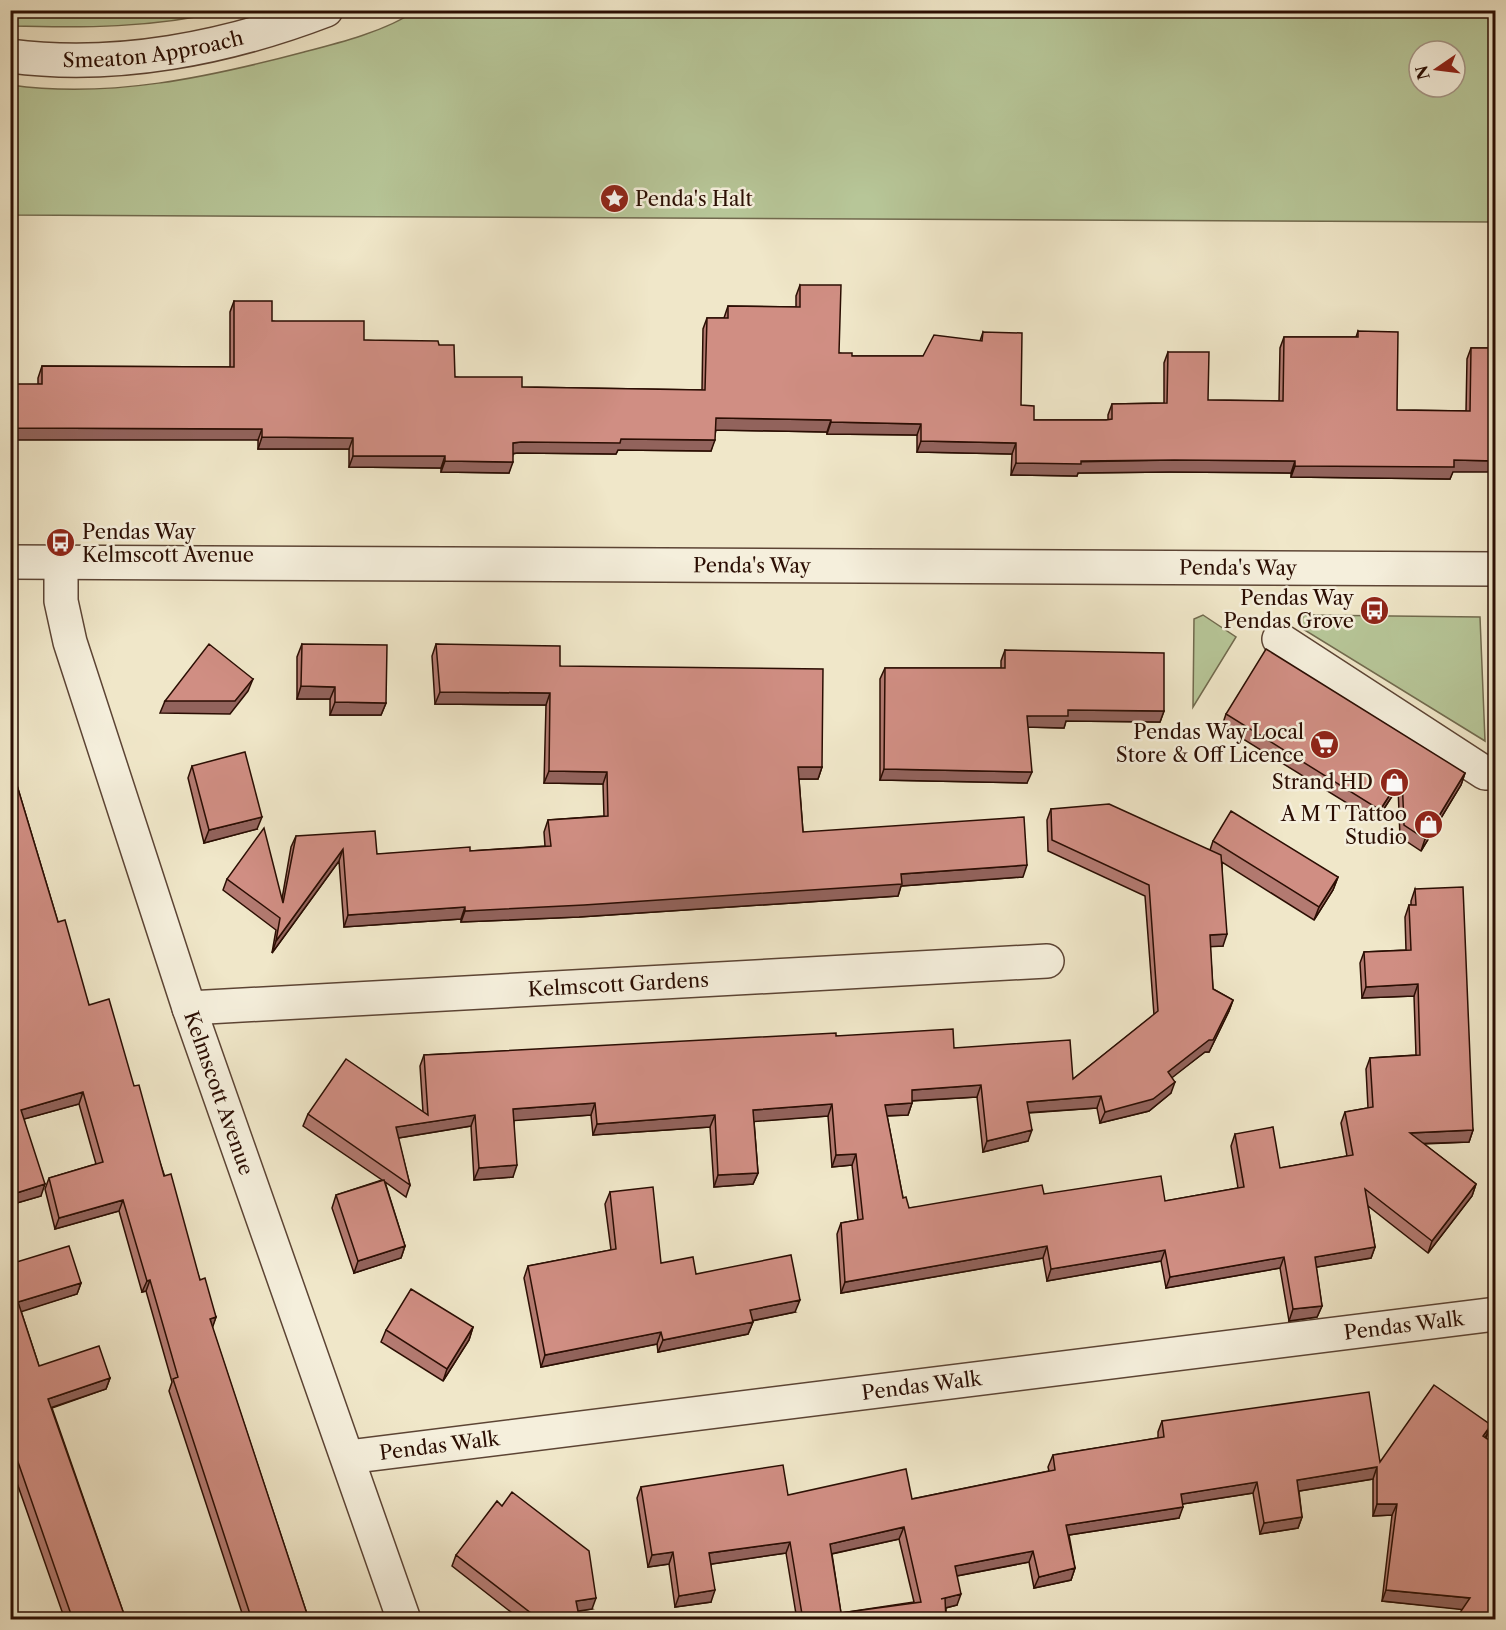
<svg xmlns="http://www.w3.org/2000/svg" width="1506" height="1630" font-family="'Libre Caslon Text',serif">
	<rect width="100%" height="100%" fill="#f0e7c9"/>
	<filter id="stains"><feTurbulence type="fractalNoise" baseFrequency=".00333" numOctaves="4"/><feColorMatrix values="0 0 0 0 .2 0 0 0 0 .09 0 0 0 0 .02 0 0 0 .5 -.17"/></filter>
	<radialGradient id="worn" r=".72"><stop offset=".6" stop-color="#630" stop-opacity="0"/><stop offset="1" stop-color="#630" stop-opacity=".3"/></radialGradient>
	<path fill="#b7c698" stroke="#716a4e" stroke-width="1.5" fill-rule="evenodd" d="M 11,10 L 225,10 L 225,11 C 153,28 83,28 11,26 Z
		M 415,11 L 1495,11 L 1495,222 L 11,215 L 11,85 C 108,99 210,77 304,52 C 339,43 386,31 415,11 ZM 1419,51 L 1455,51 L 1455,87 L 1419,87 Z
		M 1203,615 L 1236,637 L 1193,707 L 1194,619 Z
		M 1304,615 L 1480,617 L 1485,741 L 1298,626 Z"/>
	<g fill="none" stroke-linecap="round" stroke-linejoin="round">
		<defs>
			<g id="minor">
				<path id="s1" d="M 10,56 C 116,70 227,48 326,10"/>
				<path id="s2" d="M 10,562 L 1496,569"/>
				<path id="s3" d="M 61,562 L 61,601 L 70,642 L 189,1008 L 404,1620"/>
				<path d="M 1279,639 L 1485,773 L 1496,773"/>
				<path id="s4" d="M 189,1008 L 1047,961"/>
				<path id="s5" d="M 348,1457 L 1496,1314"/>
			</g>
		</defs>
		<use href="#minor" stroke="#5c4434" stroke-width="36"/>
		<use href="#minor" stroke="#f5efdc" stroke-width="33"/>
	</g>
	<path fill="#b37a71" stroke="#2b0e03" stroke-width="1.5" fill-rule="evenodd" d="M 800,285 L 839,353 L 852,356 L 923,356 L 980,341 L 983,332 L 1021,405 L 1034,420 L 1108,420 L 1108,415 L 1112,404 L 1164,403 L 1164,363 L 1168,352 L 1208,400 L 1279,401 L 1280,348 L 1284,337 L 1356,337 L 1358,331 L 1397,410 L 1466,411 L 1467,359 L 1471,348 L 1496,348 L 1450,479 L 1291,477 L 1291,473 L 1170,472 L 1078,473 L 1077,476 L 1011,475 L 1012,454 L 917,452 L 917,435 L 827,434 L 827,432 L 716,430 L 711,451 L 618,450 L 616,454 L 517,453 L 513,454 L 509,473 L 441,472 L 441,468 L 349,467 L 349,449 L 258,449 L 258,440 L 38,384 L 38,378 L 42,366 L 230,367 L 230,312 L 234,301 L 272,321 L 364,340 L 439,345 L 455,377 L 522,387 L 702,390 L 703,329 L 707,318 L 724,318 L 728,306 L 796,307 L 796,296 Z
		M 302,644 L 386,703 L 381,715 L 330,715 L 330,699 L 297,699 L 297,657 Z
		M 436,644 L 560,666 L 822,767 L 818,779 L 799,779 L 803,832 L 1023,877 L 901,886 L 898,896 L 579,917 L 461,922 L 461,919 L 344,927 L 339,861 L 272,953 L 276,930 L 223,890 L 227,879 L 282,899 L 291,847 L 296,836 L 377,854 L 470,851 L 545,846 L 544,832 L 548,820 L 604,816 L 603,784 L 544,783 L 546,705 L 435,704 L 432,656 Z
		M 1005,650 L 1164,711 L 1160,722 L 1066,721 L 1064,728 L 1028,727 L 1027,783 L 880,780 L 880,679 L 885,668 L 1001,668 L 1001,661 Z
		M 1226,714 L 1465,773 L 1461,785 L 1421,851 L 1400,837 L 1398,787 L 1376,821 L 1222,726 Z
		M 10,762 L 58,922 L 89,1005 L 134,1086 L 200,1280 L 216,1317 L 212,1327 L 309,1620 L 243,1616 L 169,1391 L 172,1382 L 146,1291 L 142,1292 L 119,1211 L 55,1229 L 45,1189 L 49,1178 L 96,1164 L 79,1104 L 24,1119 L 41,1196 L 10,1205 Z
		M 192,766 L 257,829 L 204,843 L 188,778 Z
		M 1051,809 L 1210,850 L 1213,841 L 1338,877 L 1333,890 L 1314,920 L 1222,862 L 1223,946 L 1210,946 L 1213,989 L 1233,1000 L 1229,1011 L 1209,1052 L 1205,1052 L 1172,1077 L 1171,1093 L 1149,1111 L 1100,1123 L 1097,1108 L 1029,1113 L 1028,1141 L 983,1152 L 977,1097 L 912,1101 L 912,1103 L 908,1115 L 887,1116 L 903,1198 L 909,1208 L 1044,1194 L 1165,1201 L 1238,1188 L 1231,1146 L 1235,1134 L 1280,1168 L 1347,1156 L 1341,1123 L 1345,1112 L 1368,1108 L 1366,1069 L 1370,1058 L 1416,1055 L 1414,996 L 1362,998 L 1360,963 L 1364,952 L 1406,950 L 1405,917 L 1409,905 L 1411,905 L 1411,901 L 1415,889 L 1473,1130 L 1469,1142 L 1424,1144 L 1476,1184 L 1472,1196 L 1428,1253 L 1368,1206 L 1375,1247 L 1371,1258 L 1316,1267 L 1322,1306 L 1317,1317 L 1289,1321 L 1280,1268 L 1166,1288 L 1161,1261 L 1047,1281 L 1043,1258 L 841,1293 L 837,1234 L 841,1223 L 858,1220 L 852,1165 L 832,1167 L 828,1116 L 754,1121 L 758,1173 L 753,1184 L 714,1187 L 710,1127 L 593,1135 L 591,1115 L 514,1120 L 513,1177 L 474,1180 L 471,1126 L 398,1138 L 410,1185 L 406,1197 L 385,1182 L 405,1246 L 401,1258 L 354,1273 L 332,1208 L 336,1195 L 382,1180 L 303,1126 L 308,1114 L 423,1112 L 420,1066 L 424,1055 L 836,1036 L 954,1048 L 1073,1079 L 1154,1015 L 1145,896 L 1048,851 L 1047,820 Z
		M 610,1192 L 661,1263 L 696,1274 L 795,1312 L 752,1321 L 753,1322 L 748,1334 L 658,1352 L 657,1344 L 541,1367 L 524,1278 L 528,1266 L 611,1250 L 605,1204 Z
		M 10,1264 L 81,1283 L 77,1294 L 21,1311 L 39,1366 L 110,1378 L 106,1389 L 52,1408 L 126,1620 L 65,1620 L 10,1463 Z
		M 473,1327 L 469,1340 L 443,1381 L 381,1342 L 386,1330 Z
		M 1162,1421 L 1380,1462 L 1491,1425 L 1486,1438 L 1496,1445 L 1496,1463 L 1489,1473 L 1462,1609 L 1382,1601 L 1392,1515 L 1373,1516 L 1373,1479 L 1299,1491 L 1302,1517 L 1298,1528 L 1260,1534 L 1253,1493 L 1182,1504 L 1179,1518 L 1069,1535 L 1075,1568 L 1071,1580 L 1034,1588 L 1029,1562 L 957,1576 L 957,1605 L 946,1608 L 946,1620 L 797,1620 L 786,1553 L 711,1564 L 711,1602 L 675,1607 L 669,1564 L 648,1567 L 637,1498 L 641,1487 L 788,1495 L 912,1499 L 1049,1471 L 1048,1467 L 1053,1455 L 1158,1438 L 1158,1432 ZM 899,1539 L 914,1602 L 841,1613 L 832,1554 Z
		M 456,1555 L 592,1609 L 578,1611 L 579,1616 L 577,1620 L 521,1620 L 452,1566 Z"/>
	<path fill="#92635c" stroke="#2b0e03" stroke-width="1.5" d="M 716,418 L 831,420 L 827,432 L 712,430 Z
		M 831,422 L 921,424 L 917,435 L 827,434 Z
		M 10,428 L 262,429 L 258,440 L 10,440 Z
		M 262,437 L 353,438 L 349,449 L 258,449 Z
		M 621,439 L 715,440 L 711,451 L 618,450 L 616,454 L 517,453 L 509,454 L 513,443 L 521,442 Z
		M 921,441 L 1016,443 L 1012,454 L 917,452 Z
		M 353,456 L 445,456 L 441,468 L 349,467 Z
		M 1174,460 L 1295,461 L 1291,473 L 1170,472 L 1078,473 L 1077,476 L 1011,475 L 1016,463 Z
		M 1454,460 L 1496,461 L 1496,472 L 1453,472 L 1450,479 L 1291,477 L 1295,466 Z
		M 445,461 L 513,462 L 509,473 L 441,472 Z
		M 253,679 L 248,691 L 230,714 L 160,713 L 165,701 Z
		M 301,686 L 335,687 L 330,699 L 297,699 Z
		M 440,692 L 550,693 L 546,705 L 435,704 Z
		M 335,702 L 386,703 L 381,715 L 330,715 Z
		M 1068,710 L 1164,711 L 1160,722 L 1066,721 L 1064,728 L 1023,727 L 1027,716 Z
		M 798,767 L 822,767 L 818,779 L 794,779 Z
		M 884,769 L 1032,772 L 1027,783 L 880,780 Z
		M 549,771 L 607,772 L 603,784 L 544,783 Z
		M 1465,773 L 1461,785 L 1421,851 L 1425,839 Z
		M 1402,776 L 1398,787 L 1376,821 L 1380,810 Z
		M 262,817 L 257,829 L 204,843 L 209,830 Z
		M 343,849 L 339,861 L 272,953 L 276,941 Z
		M 1027,865 L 1023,877 L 901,886 L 898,896 L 579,917 L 461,922 L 465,911 L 901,874 Z
		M 1338,877 L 1333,890 L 1314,920 L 1319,907 Z
		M 465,907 L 461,919 L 344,927 L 348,915 Z
		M 1227,934 L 1223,946 L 1205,947 L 1210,935 Z
		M 1418,984 L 1414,996 L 1362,998 L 1366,987 Z
		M 1233,1000 L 1229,1011 L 1209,1052 L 1205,1052 L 1164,1084 L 1168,1072 Z
		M 1175,1082 L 1171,1093 L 1149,1111 L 1100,1123 L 1105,1112 Z
		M 981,1085 L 977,1097 L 907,1101 L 912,1090 Z
		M 83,1092 L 79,1104 L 17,1121 L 21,1110 Z
		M 1101,1096 L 1097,1108 L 1022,1113 L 1027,1102 Z
		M 595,1103 L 591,1115 L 509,1121 L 513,1109 Z
		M 912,1103 L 908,1115 L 880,1116 L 885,1105 Z
		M 832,1104 L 828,1116 L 749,1122 L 753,1110 Z
		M 475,1115 L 471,1126 L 392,1139 L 396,1127 Z
		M 715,1115 L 710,1127 L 593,1135 L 597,1124 Z
		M 1032,1130 L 1028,1141 L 983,1152 L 987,1141 Z
		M 1473,1130 L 1469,1142 L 1406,1144 L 1410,1133 Z
		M 856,1154 L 852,1165 L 832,1167 L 836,1155 Z
		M 517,1165 L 513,1177 L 474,1180 L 479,1168 Z
		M 758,1173 L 753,1184 L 714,1187 L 718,1175 Z
		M 45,1184 L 41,1196 L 10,1205 L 10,1195 Z
		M 1476,1184 L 1472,1196 L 1428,1253 L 1432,1241 Z
		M 123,1200 L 119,1211 L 55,1229 L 59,1218 Z
		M 405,1246 L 401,1258 L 354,1273 L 358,1261 Z
		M 1047,1246 L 1043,1258 L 841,1293 L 845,1282 Z
		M 1375,1247 L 1371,1258 L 1311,1268 L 1315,1257 Z
		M 1165,1250 L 1161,1261 L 1047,1281 L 1051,1269 Z
		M 1284,1257 L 1280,1268 L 1166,1288 L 1170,1277 Z
		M 150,1280 L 146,1291 L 142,1292 L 147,1281 Z
		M 81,1283 L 77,1294 L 14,1314 L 18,1302 Z
		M 800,1300 L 795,1312 L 746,1322 L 750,1310 Z
		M 1322,1306 L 1317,1317 L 1289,1321 L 1293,1309 Z
		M 216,1317 L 212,1329 L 210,1319 Z
		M 753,1322 L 748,1334 L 658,1352 L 663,1340 Z
		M 473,1327 L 469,1340 L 443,1381 L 447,1369 Z
		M 661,1332 L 657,1344 L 541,1367 L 545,1355 Z
		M 110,1378 L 106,1389 L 44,1410 L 48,1399 Z
		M 1491,1425 L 1486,1436 L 1479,1447 L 1483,1436 Z
		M 1496,1458 L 1496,1463 L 1484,1480 L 1489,1468 Z
		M 1377,1467 L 1373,1479 L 1293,1492 L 1297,1480 Z
		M 1257,1482 L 1253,1493 L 1176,1505 L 1181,1494 Z
		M 1377,1504 L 1397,1504 L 1392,1515 L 1373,1516 Z
		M 1183,1507 L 1179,1518 L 1062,1536 L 1066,1525 Z
		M 1302,1517 L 1298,1528 L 1260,1534 L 1264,1523 Z
		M 904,1527 L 899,1539 L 826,1555 L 830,1544 Z
		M 790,1542 L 786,1553 L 705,1565 L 709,1553 Z
		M 1496,1550 L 1496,1558 L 1494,1561 L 1493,1551 Z
		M 1033,1551 L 1029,1562 L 951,1577 L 955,1566 Z
		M 673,1552 L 669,1564 L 648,1567 L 652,1555 Z
		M 1075,1568 L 1071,1580 L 1034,1588 L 1039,1577 Z
		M 715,1590 L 711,1602 L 675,1607 L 679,1596 Z
		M 1386,1590 L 1470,1598 L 1466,1610 L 1382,1601 Z
		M 961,1594 L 957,1605 L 937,1610 L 941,1599 Z
		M 596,1598 L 592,1609 L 572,1612 L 576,1601 Z
		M 579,1616 L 577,1620 L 558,1620 Z"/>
	<path fill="#d08e83" stroke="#2b0e03" stroke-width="1.5" fill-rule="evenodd" d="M 800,285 L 841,285 L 839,353 L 852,353 L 852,356 L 923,356 L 934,335 L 982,341 L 983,332 L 1022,333 L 1021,405 L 1034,406 L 1034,420 L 1106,420 L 1112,419 L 1112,404 L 1167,403 L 1168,352 L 1209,352 L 1208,400 L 1283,401 L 1284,337 L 1358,337 L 1358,331 L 1398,332 L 1397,410 L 1470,411 L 1471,348 L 1496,348 L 1496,461 L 1454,460 L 1454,467 L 1295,466 L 1295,461 L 1174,460 L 1081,461 L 1081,464 L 1016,463 L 1016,443 L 921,441 L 921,424 L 831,422 L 831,420 L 716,418 L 715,440 L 621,439 L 620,443 L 521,442 L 513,443 L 513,462 L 445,461 L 445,456 L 353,456 L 353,438 L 262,437 L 262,429 L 10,428 L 10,384 L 42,384 L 42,366 L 234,367 L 234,301 L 272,301 L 272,321 L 364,321 L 364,340 L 438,341 L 439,345 L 454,345 L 455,377 L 522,377 L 522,387 L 705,390 L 707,318 L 728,318 L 728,306 L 800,307 Z
		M 209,644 L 253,679 L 235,701 L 165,701 Z
		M 302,644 L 387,645 L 386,703 L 335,702 L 335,687 L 301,686 Z
		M 436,644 L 560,646 L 560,666 L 823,669 L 822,767 L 798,767 L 803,832 L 1024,817 L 1027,865 L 901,874 L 902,884 L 584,905 L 465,911 L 465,907 L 348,915 L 343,849 L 276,941 L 280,918 L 227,879 L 264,828 L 283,903 L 296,836 L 375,831 L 377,854 L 470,847 L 470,851 L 551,846 L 548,820 L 608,816 L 607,772 L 549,771 L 550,693 L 440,692 Z
		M 1266,649 L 1465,773 L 1425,839 L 1404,825 L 1402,776 L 1380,810 L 1226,714 Z
		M 1005,650 L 1164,653 L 1164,711 L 1068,710 L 1068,716 L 1027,716 L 1032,772 L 884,769 L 885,668 L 1005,668 Z
		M 245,752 L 262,817 L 209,830 L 192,766 Z
		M 10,762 L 58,922 L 65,920 L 89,1005 L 109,999 L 134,1086 L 139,1085 L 164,1176 L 171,1174 L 200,1280 L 205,1278 L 216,1317 L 210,1319 L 309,1620 L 232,1620 L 250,1614 L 173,1379 L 178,1377 L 150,1280 L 147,1281 L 123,1200 L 59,1218 L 49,1178 L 103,1162 L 83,1092 L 21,1110 L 45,1184 L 10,1195 Z
		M 1109,804 L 1221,855 L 1227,934 L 1210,935 L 1213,989 L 1233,1000 L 1213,1040 L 1209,1040 L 1168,1072 L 1175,1082 L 1153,1099 L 1105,1112 L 1101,1096 L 1027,1102 L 1032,1130 L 987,1141 L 981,1085 L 912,1090 L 912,1103 L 885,1105 L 903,1198 L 906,1197 L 909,1208 L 1042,1185 L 1044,1194 L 1161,1176 L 1165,1201 L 1244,1187 L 1235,1134 L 1273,1127 L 1280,1168 L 1353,1155 L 1345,1112 L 1373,1107 L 1370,1058 L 1420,1055 L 1418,984 L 1366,987 L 1364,952 L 1411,950 L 1409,905 L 1416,905 L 1415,889 L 1463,887 L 1473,1130 L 1410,1133 L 1476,1184 L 1432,1241 L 1365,1189 L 1375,1247 L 1315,1257 L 1322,1306 L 1293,1309 L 1284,1257 L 1170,1277 L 1165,1250 L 1051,1269 L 1047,1246 L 845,1282 L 841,1223 L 863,1219 L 856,1154 L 836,1155 L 832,1104 L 753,1110 L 758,1173 L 718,1175 L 715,1115 L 597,1124 L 595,1103 L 513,1109 L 517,1165 L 479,1168 L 475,1115 L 396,1127 L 410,1185 L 308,1114 L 346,1059 L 428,1115 L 424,1055 L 836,1033 L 836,1036 L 953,1029 L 954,1048 L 1070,1040 L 1073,1079 L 1158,1011 L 1149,885 L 1052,840 L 1051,809 Z
		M 1231,811 L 1338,877 L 1319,907 L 1213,841 Z
		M 384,1180 L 405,1246 L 358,1261 L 336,1195 Z
		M 653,1187 L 661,1263 L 693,1257 L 696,1274 L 791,1255 L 800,1300 L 750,1310 L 753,1322 L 663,1340 L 661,1332 L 545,1355 L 528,1266 L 616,1249 L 610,1192 Z
		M 69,1246 L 81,1283 L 18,1302 L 39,1366 L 99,1346 L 110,1378 L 48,1399 L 126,1620 L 73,1620 L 10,1439 L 10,1264 Z
		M 411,1289 L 473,1327 L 447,1369 L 386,1330 Z
		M 1434,1385 L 1491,1425 L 1483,1436 L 1496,1445 L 1496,1458 L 1489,1468 L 1496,1527 L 1496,1550 L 1493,1551 L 1496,1576 L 1496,1620 L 1455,1620 L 1470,1598 L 1386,1590 L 1397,1504 L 1377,1504 L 1377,1467 L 1297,1480 L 1302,1517 L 1264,1523 L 1257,1482 L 1181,1494 L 1183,1507 L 1066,1525 L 1075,1568 L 1039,1577 L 1033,1551 L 955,1566 L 961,1594 L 941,1599 L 945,1598 L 946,1620 L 803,1620 L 790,1542 L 709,1553 L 715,1590 L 679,1596 L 673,1552 L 652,1555 L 641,1487 L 783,1465 L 788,1495 L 906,1469 L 912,1499 L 1055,1470 L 1053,1455 L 1164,1437 L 1162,1421 L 1369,1392 L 1380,1462 ZM 904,1527 L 921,1602 L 841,1613 L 830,1544 Z
		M 512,1492 L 589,1551 L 596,1598 L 576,1601 L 579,1616 L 558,1620 L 540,1620 L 456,1555 L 497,1501 L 502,1506 Z
		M 709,1613 L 710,1620 L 666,1620 Z"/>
	<defs>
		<symbol id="sight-disc" viewBox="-11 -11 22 22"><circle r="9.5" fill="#8f2418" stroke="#f5efdc"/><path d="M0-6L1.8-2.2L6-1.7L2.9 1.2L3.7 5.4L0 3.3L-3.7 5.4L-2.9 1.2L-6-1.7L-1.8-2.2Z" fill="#fff"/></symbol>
		<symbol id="bus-disc" viewBox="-11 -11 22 22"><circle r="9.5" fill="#8f2418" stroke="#f5efdc"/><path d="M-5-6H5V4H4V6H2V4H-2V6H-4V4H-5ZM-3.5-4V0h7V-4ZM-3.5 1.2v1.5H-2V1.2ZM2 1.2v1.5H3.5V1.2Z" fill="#fff"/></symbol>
		<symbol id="supermarket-disc" viewBox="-11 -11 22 22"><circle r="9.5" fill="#8f2418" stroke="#f5efdc"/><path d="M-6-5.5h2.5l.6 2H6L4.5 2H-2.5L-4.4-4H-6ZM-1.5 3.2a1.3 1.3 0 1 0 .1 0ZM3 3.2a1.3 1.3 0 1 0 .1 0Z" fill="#fff"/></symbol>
		<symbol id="shop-disc" viewBox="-11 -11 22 22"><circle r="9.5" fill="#8f2418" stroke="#f5efdc"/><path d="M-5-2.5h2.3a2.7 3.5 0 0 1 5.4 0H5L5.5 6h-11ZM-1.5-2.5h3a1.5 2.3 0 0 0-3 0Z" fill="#fff"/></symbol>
	</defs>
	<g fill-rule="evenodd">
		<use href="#sight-disc" x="598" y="182" width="33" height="33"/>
		<use href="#bus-disc" x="44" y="526" width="33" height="33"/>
		<use href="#bus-disc" x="1358" y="594" width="33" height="33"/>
		<use href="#supermarket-disc" x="1308" y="728" width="33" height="33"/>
		<use href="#shop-disc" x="1378" y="766" width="33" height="33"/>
		<use href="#shop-disc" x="1412" y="808" width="33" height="33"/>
	</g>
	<g text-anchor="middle" stroke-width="5" stroke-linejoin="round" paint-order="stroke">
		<g font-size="20" fill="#2b0e03" stroke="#f5efdc">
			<text dy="7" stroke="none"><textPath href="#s1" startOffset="144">Smeaton Approach</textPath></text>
			<text dy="7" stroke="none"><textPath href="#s2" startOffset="742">Penda's Way</textPath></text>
			<text dy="7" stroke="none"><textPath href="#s2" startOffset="1228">Penda's Way</textPath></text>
			<text dy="7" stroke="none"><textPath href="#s4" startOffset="430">Kelmscott Gardens</textPath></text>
			<text dy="7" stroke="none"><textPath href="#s3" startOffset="556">Kelmscott Avenue</textPath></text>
			<text dy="7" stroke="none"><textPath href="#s5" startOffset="1064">Pendas Walk</textPath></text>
			<text dy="7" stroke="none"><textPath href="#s5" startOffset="578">Pendas Walk</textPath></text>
			<text dy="7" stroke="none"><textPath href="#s5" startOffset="92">Pendas Walk</textPath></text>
		</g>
		<g font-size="20" fill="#2b0e03" stroke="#f5efdc" text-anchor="end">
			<text x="635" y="206" text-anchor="start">Penda's Halt</text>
			<text x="82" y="539" text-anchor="start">Pendas Way<tspan x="82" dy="23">Kelmscott Avenue</tspan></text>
			<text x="1354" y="605">Pendas Way<tspan x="1354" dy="23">Pendas Grove</tspan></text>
			<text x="1304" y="739">Pendas Way Local<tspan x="1304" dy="23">Store &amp; Off Licence</tspan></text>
			<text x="1373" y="789">Strand HD</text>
			<text x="1407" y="821">A M T Tattoo<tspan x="1407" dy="23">Studio</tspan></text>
		</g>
	</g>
	<rect width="1506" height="1630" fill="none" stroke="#f0e7c9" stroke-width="36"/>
	<rect x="12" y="12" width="1482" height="1606" fill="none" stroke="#2b0e03" stroke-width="3"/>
	<rect x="18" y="18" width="1470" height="1594" fill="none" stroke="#2b0e03" stroke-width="1.5"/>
	<g transform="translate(1437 69) rotate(256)"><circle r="28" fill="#f5efdc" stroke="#a49585" stroke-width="1.5"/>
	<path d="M0-4.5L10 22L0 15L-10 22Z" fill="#8f2418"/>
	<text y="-9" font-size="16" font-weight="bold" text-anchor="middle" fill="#2b0e03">N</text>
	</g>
	<rect width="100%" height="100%" filter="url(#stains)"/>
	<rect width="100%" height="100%" fill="url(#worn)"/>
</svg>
